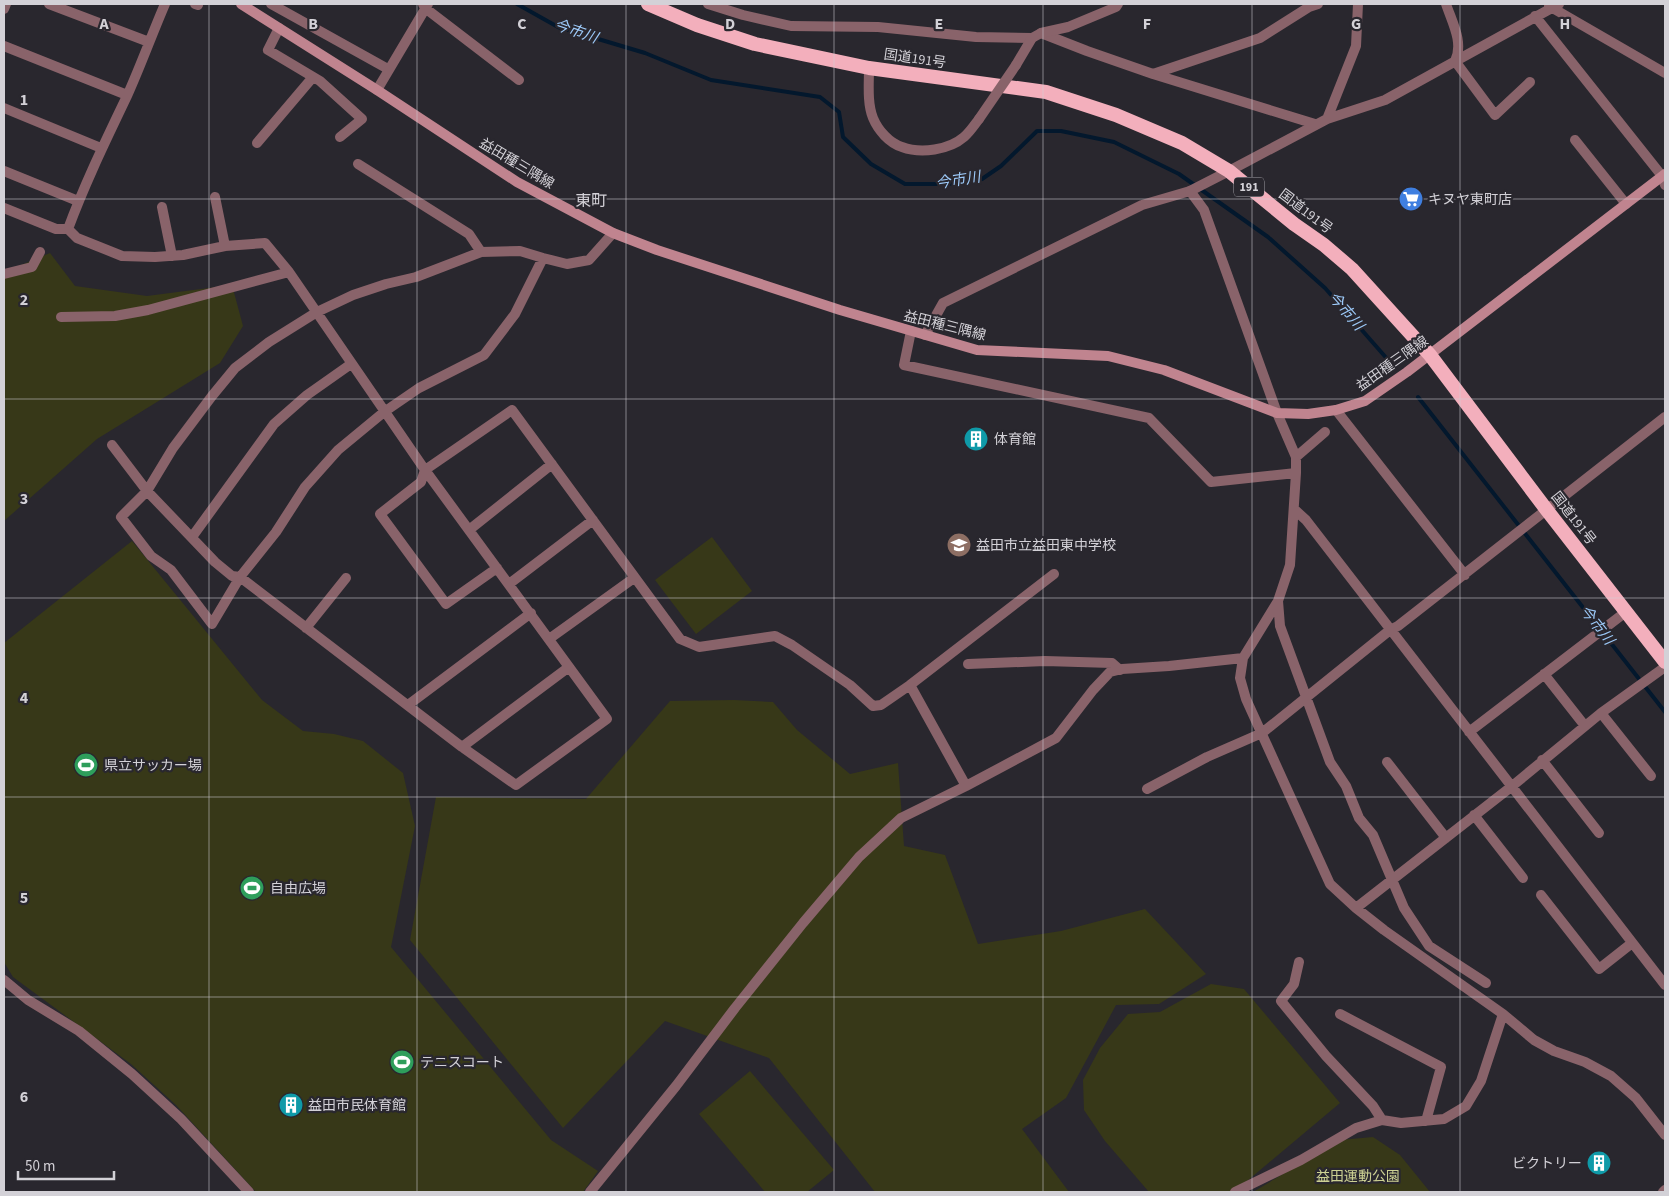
<svg xmlns="http://www.w3.org/2000/svg" width="1669" height="1196" font-family="'Source Sans 3','Noto Sans JP',sans-serif">
	<rect width="100%" height="100%" fill="#29272e"/>
	<path fill="#373818" d="M 50,253 L 75,286 L 147,296 L 232,285 L 243,326 L 220,363 L 97,439 L 4,521 L 4,270 L 14,268 Z
		M 712,537 L 752,591 L 696,634 L 655,580 Z
		M 132,541 L 262,700 L 303,731 L 334,734 L 363,741 L 403,773 L 415,826 L 391,947 L 551,1140 L 598,1171 L 583,1192 L 256,1192 L 176,1105 L 131,1064 L 13,977 L 4,962 L 4,643 Z
		M 734,700 L 773,702 L 797,730 L 850,774 L 898,763 L 904,846 L 945,855 L 978,944 L 1061,931 L 1145,909 L 1206,974 L 1159,1004 L 1116,1005 L 1066,1098 L 1022,1129 L 1069,1192 L 875,1192 L 769,1058 L 665,1021 L 563,1128 L 410,940 L 436,797 L 586,799 L 670,701 Z
		M 1211,984 L 1244,989 L 1340,1103 L 1234,1192 L 1149,1192 L 1105,1141 L 1084,1110 L 1083,1080 L 1100,1048 L 1128,1014 L 1160,1012 Z
		M 750,1071 L 834,1170 L 807,1192 L 765,1192 L 699,1114 Z
		M 1373,1137 L 1400,1155 L 1430,1192 L 1253,1192 L 1340,1140 Z"/>
	<g fill="none" stroke-linecap="round" stroke-linejoin="round">
		<path stroke="#03182d" stroke-width="4" d="M 517,4 L 558,27 L 645,53 L 711,80 L 820,97 L 839,112 L 843,137 L 871,164 L 905,184 L 947,184 L 982,179 L 1001,166 L 1037,131 L 1061,131 L 1114,142 L 1179,174 L 1268,237 L 1325,288 L 1389,361
			M 1418,397 L 1665,712"/>
		<path stroke="#89636a" stroke-width="10" d="M 49,4 L 149,42
			M 165,4 C 152,34 141,65 127,96 C 106,140 85,183 68,229 L 77,238 L 122,256 L 155,257 L 183,255 L 225,246 L 265,243 L 289,272 L 425,470 L 607,719 L 516,785 L 462,747 L 240,577 L 232,576 L 215,562 L 147,491 L 173,448 L 212,396 L 235,368 L 269,342 L 317,312 L 353,295 L 386,284 L 416,277 L 481,252 L 520,251 L 543,258 L 567,264 L 589,260 L 613,233
			M 195,4 L 198,5
			M 271,4 L 388,69
			M 423,4 L 425,8 L 519,80
			M 708,4 L 743,15 L 791,26 L 878,27 L 976,37 L 1032,38
			M 1446,4 C 1452,22 1464,43 1455,61 L 1495,115 L 1530,82
			M 1549,6 L 1665,73
			M 4,9 L 6,4
			M 1535,16 L 1662,176 L 1665,185
			M 279,28 L 268,50 L 320,81 L 362,119 L 340,137
			M 1041,33 L 1087,51 L 1153,74 L 1260,38 L 1309,7 L 1318,4
			M 4,46 L 127,95
			M 1153,74 L 1315,124
			M 377,90 L 428,4
			M 4,108 L 101,148
			M 1327,119 L 1356,46 L 1358,4
			M 1575,140 L 1626,204
			M 257,143 L 313,77
			M 358,164 L 469,234 L 481,252
			M 4,171 L 78,201
			M 1229,171 L 1327,119 L 1385,100 L 1559,4
			M 215,197 L 225,246
			M 162,207 L 172,256
			M 4,208 L 56,229 L 68,229
			M 4,274 L 32,267 L 40,252
			M 61,317 L 115,316 L 148,310 L 289,272
			M 911,331 L 904,365 L 1149,418 L 1211,482 L 1296,473
			M 925,335 L 943,303 L 1142,205 L 1190,191 L 1204,210 L 1277,413 L 1296,457 L 1296,473 L 1290,565 L 1278,601 L 1243,658 L 1240,678 L 1246,699 L 1330,884 L 1356,908 L 1384,930 L 1503,1014 L 1534,1040 L 1554,1051 L 1585,1062 L 1611,1076 L 1636,1098 L 1665,1135
			M 1336,410 L 1465,575
			M 112,445 L 147,491 L 121,517 L 151,556 L 171,570 L 212,624 L 240,577 L 276,532 L 305,487 L 338,450 L 384,412 L 419,388 L 484,355 L 515,314 L 543,258
			M 1296,457 L 1325,432
			M 1294,509 L 1306,520 L 1665,985
			M 469,530 L 552,464
			M 192,537 L 274,424 L 307,395 L 351,364
			M 497,568 L 446,604 L 380,514 L 421,482 L 425,470 L 512,410 L 680,639 L 699,647 L 775,636 L 792,645 L 850,685 L 873,706 L 881,705 L 910,685 L 966,786
			M 509,584 L 593,520
			M 1278,601 L 1280,626 L 1330,762 L 1346,786 L 1359,818 L 1373,835 L 1404,908 L 1429,946 L 1486,983
			M 306,628 L 346,578
			M 549,639 L 634,578
			M 968,664 L 1045,661 L 1112,663 L 1120,670
			M 1544,674 L 1585,726
			M 910,685 L 1054,574
			M 408,705 L 531,613
			M 1601,713 L 1651,776
			M 1469,732 L 1627,611
			M 462,747 L 569,667
			M 1542,760 L 1599,833
			M 1387,762 L 1446,838
			M 1147,789 L 1207,757 L 1262,733 L 1390,630 L 1398,626 L 1665,417
			M 1474,815 L 1523,878
			M 1541,895 L 1599,969 L 1632,943
			M 1356,908 L 1511,787 L 1601,713 L 1665,667
			M 1299,962 L 1294,984 L 1281,1001 L 1326,1056 L 1373,1106 L 1382,1120
			M 1340,1014 L 1441,1067 L 1426,1121
			M 590,1192 L 676,1086 L 735,1008 L 803,923 L 859,857 L 901,818 L 966,786 L 1056,738 L 1093,690 L 1110,672 L 1122,669 L 1169,666 L 1243,658
			M 1235,1192 L 1301,1160 L 1356,1128 L 1382,1120 L 1401,1123 L 1444,1119 L 1466,1106 L 1481,1081 L 1503,1014"/>
		<path stroke="#89636a" stroke-width="10" d="M 1016,65 L 1032,38 L 1041,33 L 1068,27 L 1116,7 L 1118,4
			M 869,68 C 869,83 867,103 873,118 C 878,130 889,143 902,147 C 921,154 949,150 964,137 C 970,132 975,124 979,119
			M 1190,191 L 1229,171
			M 4,980 L 28,1000 L 79,1031 L 132,1074 L 181,1119 L 249,1192
			M 1663,1192 L 1665,1190"/>
		<path stroke="#c0848f" stroke-width="10" d="M 241,4 L 377,90 L 517,182 L 613,233 L 657,250 L 840,310 L 977,350 L 1108,356 L 1164,370 L 1277,413 L 1308,414 L 1336,410 L 1365,401 L 1407,372 L 1665,174"/>
		<path stroke="#f3afbc" stroke-width="14" d="M 648,4 L 697,25 L 755,44 L 869,68 L 1046,92 L 1116,115 L 1182,143 L 1229,171 L 1294,224 L 1324,245 L 1352,269 L 1430,355 L 1546,509 L 1665,662"/>
		<path stroke="#89636a" stroke-width="10" d="M 979,119 L 1016,65"/>
	</g>
	<path fill="none" stroke="#d3d1d7" stroke-width="1" stroke-opacity="0.55" d="M 209,4 L 209,1192M 417,4 L 417,1192M 626,4 L 626,1192M 834,4 L 834,1192M 1043,4 L 1043,1192M 1252,4 L 1252,1192M 1460,4 L 1460,1192M 4,199 L 1665,199M 4,399 L 1665,399M 4,598 L 1665,598M 4,797 L 1665,797M 4,997 L 1665,997"/>
	<defs>
		<symbol id="supermarket-disc" viewBox="-11 -11 22 22"><circle r="9.5" fill="#3f7fe0" stroke="#29272e"/><path d="M-6-5.5h2.5l.6 2H6L4.5 2H-2.5L-4.4-4H-6ZM-1.5 3.2a1.3 1.3 0 1 0 .1 0ZM3 3.2a1.3 1.3 0 1 0 .1 0Z" fill="#fff"/></symbol>
		<symbol id="building-disc" viewBox="-11 -11 22 22"><circle r="9.5" fill="#0f9aa8" stroke="#29272e"/><path d="M-4-6H4V6H1V3H-1V6H-4ZM-2.5-4.3h1.7v1.8h-1.7ZM.8-4.3h1.7v1.8H.8ZM-2.5-1h1.7V.8h-1.7ZM.8-1h1.7V.8H.8Z" fill="#fff"/></symbol>
		<symbol id="school-disc" viewBox="-11 -11 22 22"><circle r="9.5" fill="#8d6e63" stroke="#29272e"/><path d="M0-5L7-2L0 1L-7-2ZM-4 1L0 2.5L4 1V4Q0 6-4 4Z" fill="#fff"/></symbol>
		<symbol id="stadium-disc" viewBox="-11 -11 22 22"><circle r="9.5" fill="#2e9e5b" stroke="#29272e"/><path d="M0-5a6.5 5 0 1 0 0 10a6.5 5 0 1 0 0-10ZM-3.5-1.8h7v3.6h-7Z" fill="#fff"/></symbol>
	</defs>
	<g fill-rule="evenodd">
		<use href="#supermarket-disc" x="1397" y="185" width="28" height="28"/>
		<use href="#building-disc" x="962" y="425" width="28" height="28"/>
		<use href="#school-disc" x="945" y="531" width="28" height="28"/>
		<use href="#stadium-disc" x="72" y="751" width="28" height="28"/>
		<use href="#stadium-disc" x="238" y="874" width="28" height="28"/>
		<use href="#stadium-disc" x="388" y="1048" width="28" height="28"/>
		<use href="#building-disc" x="277" y="1091" width="28" height="28"/>
		<use href="#building-disc" x="1585" y="1149" width="28" height="28"/>
	</g>
	<g text-anchor="middle" stroke-width="4.5" stroke-linejoin="round" paint-order="stroke">
		<rect fill="#29272e" stroke="#a09ea4" stroke-width="1" x="1234" y="177.5" width="30" height="19" rx="4"/>
		<g font-size="12" font-weight="bold" fill="#d3d1d7">
			<text x="1249" y="191">191</text>
		</g>
		<g font-size="14" fill="#d3d1d7" stroke="#29272e">
			<text transform="translate(915 58) rotate(8)" y="5">国道191号</text>
			<text transform="translate(517 163) rotate(31)" y="5">益田種三隅線</text>
			<text transform="translate(1306 211) rotate(37)" y="5">国道191号</text>
			<text transform="translate(945 325) rotate(14)" y="5">益田種三隅線</text>
			<text transform="translate(1392 363) rotate(-35)" y="5">益田種三隅線</text>
			<text transform="translate(1574 518) rotate(52)" y="5">国道191号</text>
		</g>
		<g font-size="14" fill="#d3d1d7" stroke="#29272e" text-anchor="start">
			<text x="1428" y="204">キヌヤ東町店</text>
			<text x="994" y="444">体育館</text>
			<text x="976" y="550">益田市立益田東中学校</text>
			<text x="104" y="770">県立サッカー場</text>
			<text x="270" y="893">自由広場</text>
			<text x="420" y="1067">テニスコート</text>
			<text x="308" y="1110">益田市民体育館</text>
			<text x="1582" y="1168" text-anchor="end">ビクトリー</text>
		</g>
		<g font-size="14" fill="#cdd193" stroke="#29272e">
			<text x="1358" y="1181">益田運動公園</text>
		</g>
		<g font-size="15" font-style="italic" fill="#9dcaf9" stroke="#29272e">
			<text transform="translate(576 31) rotate(19)" y="5">今市川</text>
			<text transform="translate(958 180) rotate(-9)" y="5">今市川</text>
			<text transform="translate(1346 311) rotate(49)" y="5">今市川</text>
			<text transform="translate(1597 625) rotate(52)" y="5">今市川</text>
		</g>
		<g font-size="16" fill="#d3d1d7" stroke="#29272e">
			<text x="591" y="206">東町</text>
		</g>
	</g>
	<g font-size="16" text-anchor="middle" font-weight="bold" fill="#d3d1d7" stroke="#29272e" stroke-width="4.5" stroke-linejoin="round" paint-order="stroke">
		<text x="104" y="29">A</text>
		<text x="313" y="29">B</text>
		<text x="522" y="29">C</text>
		<text x="730" y="29">D</text>
		<text x="939" y="29">E</text>
		<text x="1147" y="29">F</text>
		<text x="1356" y="29">G</text>
		<text x="1565" y="29">H</text>
		<text x="24" y="105">1</text>
		<text x="24" y="305">2</text>
		<text x="24" y="504">3</text>
		<text x="24" y="703">4</text>
		<text x="24" y="903">5</text>
		<text x="24" y="1102">6</text>
	</g>
	<rect width="1669" height="1196" fill="none" stroke="#d3d1d7" stroke-width="10"/>
	<path d="M18 1171v8h96v-8" fill="none" stroke="#d3d1d7" stroke-width="2.5"/>
	<text x="25" y="1171" font-size="15" fill="#d3d1d7" stroke="#29272e" stroke-width="4" paint-order="stroke">50 m</text>
</svg>
